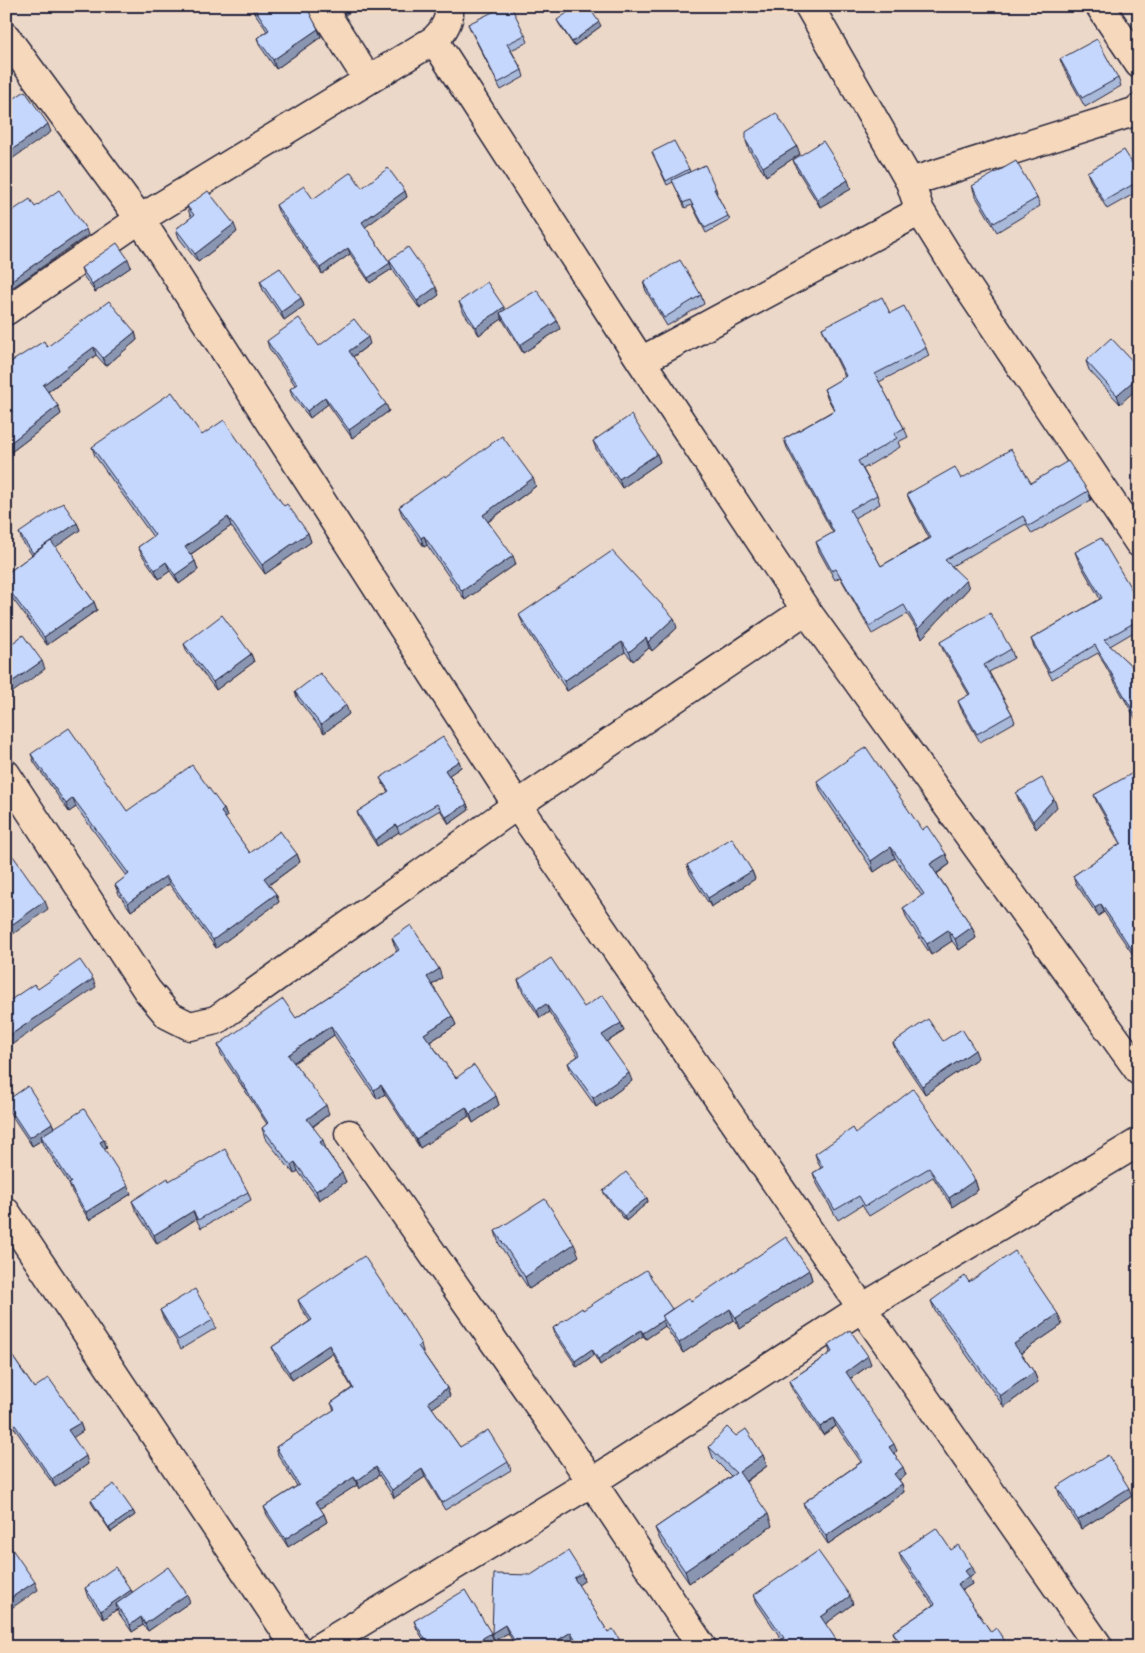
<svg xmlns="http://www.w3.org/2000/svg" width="1145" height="1653" font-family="'Architects Daughter',sans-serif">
	<rect width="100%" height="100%" fill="#ecd8c9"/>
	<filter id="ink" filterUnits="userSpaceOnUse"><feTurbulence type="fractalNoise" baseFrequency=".02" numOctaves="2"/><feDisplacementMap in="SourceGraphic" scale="10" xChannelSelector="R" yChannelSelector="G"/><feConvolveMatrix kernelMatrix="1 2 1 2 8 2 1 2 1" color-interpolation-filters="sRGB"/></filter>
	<g filter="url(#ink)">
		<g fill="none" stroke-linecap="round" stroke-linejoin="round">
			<defs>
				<path id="minor" d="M 321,6 L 368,80
					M 809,6 L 910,182 L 920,211 L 963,280 L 1139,543
					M 1100,6 L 1139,64
					M 6,37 L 140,219 L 517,805 L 862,1308 L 1099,1647
					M 434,40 L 641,361 L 806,610 L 1139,1071
					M 910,182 L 1137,111 L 1139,108
					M 6,311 L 140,219 L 434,40 C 443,32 452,18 448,6
					M 641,361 L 920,211
					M 6,774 L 147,990 L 168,1015 L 190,1026 L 216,1020 L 517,805 L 806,610
					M 349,1134 L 592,1482 L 702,1647
					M 6,1212 L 296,1647
					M 320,1647 L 592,1482 L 862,1308 L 1139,1142"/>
			</defs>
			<use href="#minor" stroke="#22223b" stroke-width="31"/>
			<use href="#minor" stroke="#f6d8bc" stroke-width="28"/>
		</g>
		<path fill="#a9b9da" stroke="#22223b" d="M 250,6 L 306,6 L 321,37 L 276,69 L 260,46 L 257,38 L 267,31 Z
			M 557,20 L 601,26 L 574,46 L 559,24 Z
			M 468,24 L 525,35 L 528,42 L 511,50 L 522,70 L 524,77 L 501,90 L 471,31 Z
			M 1060,59 L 1118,78 L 1121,86 L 1085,107 L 1063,67 Z
			M 746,141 L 800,154 L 766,176 L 749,150 Z
			M 652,152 L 689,169 L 690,172 L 716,189 L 717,193 L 716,193 L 730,220 L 706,233 L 692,205 L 685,208 L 673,182 L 667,185 Z
			M 793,160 L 851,189 L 820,207 L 796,168 Z
			M 1087,172 L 1139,174 L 1139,191 L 1107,209 L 1090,180 Z
			M 972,186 L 1037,198 L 1040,206 L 997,232 L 975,195 Z
			M 362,188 L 405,191 L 407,197 L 365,227 L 390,263 L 389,260 L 439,295 L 420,309 L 392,269 L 370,283 L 350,254 L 322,274 L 278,211 L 276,205 L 313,199 Z
			M 187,206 L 237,232 L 198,262 L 179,238 L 176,229 L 192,217 L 190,215 Z
			M 131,267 L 95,292 L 84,277 L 81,268 Z
			M 260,281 L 301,298 L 304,306 L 284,320 L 263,290 Z
			M 643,282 L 701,295 L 704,304 L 667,326 L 646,291 Z
			M 459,302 L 505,310 L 560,329 L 523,353 L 502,319 L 479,335 L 462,310 Z
			M 890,313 L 926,348 L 929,356 L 879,382 L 904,428 L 908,437 L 898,442 L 900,447 L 863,469 L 877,495 L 880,504 L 854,518 L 881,566 L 929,538 L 910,502 L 907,494 L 961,479 L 1031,483 L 1088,491 L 1091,500 L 1032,534 L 1026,524 L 952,566 L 969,588 L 922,638 L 907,614 L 872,634 L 840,577 L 835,580 L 819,551 L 816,542 L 833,533 L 787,448 L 784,439 L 834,410 L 827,397 L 824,389 L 845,377 L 825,336 L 822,328 Z
			M 135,332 L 137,340 L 106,366 L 96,355 L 48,392 L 58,406 L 61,414 L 6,456 L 6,365 L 47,347 Z
			M 267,341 L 319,346 L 370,344 L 353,357 L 389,411 L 352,438 L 328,404 L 310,418 L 292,396 L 290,389 L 295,385 L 269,348 Z
			M 1086,361 L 1139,368 L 1120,404 L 1089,370 Z
			M 202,435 L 284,506 L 308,533 L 311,542 L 265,574 L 231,526 L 190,555 L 195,561 L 198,570 L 179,584 L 170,571 L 159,579 L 142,555 L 138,547 L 153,537 L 95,456 L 92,447 Z
			M 593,441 L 657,454 L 660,462 L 622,488 L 596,449 Z
			M 446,477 L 536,486 L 488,522 L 516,564 L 465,600 L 427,545 L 424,547 L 402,515 L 399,507 Z
			M 77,523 L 80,530 L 55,547 L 94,602 L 97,610 L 47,645 L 6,590 L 6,574 L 32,555 L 22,541 L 19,533 Z
			M 1075,552 L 1139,602 L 1139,629 L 1110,646 L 1139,673 L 1138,723 L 1098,653 L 1052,679 L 1034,647 L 1031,639 L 1100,599 L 1078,560 Z
			M 519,615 L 677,628 L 652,651 L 649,648 L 633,661 L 625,652 L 567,691 L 523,624 Z
			M 940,642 L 1011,649 L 1014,658 L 989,672 L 1012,714 L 1015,722 L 980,742 L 961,709 L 958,701 L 969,695 L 943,650 Z
			M 184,644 L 251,654 L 254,662 L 216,690 L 187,652 Z
			M 295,692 L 349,714 L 324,733 L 298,700 Z
			M 31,754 L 127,811 L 224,809 L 227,817 L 225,819 L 250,853 L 297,854 L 300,862 L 269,885 L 276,894 L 279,902 L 216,948 L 169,884 L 131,911 L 118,893 L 115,885 L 127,876 L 76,807 L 69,812 L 34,762 Z
			M 459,761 L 461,767 L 449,775 L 467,804 L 469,810 L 449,824 L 440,810 L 400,834 L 399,832 L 377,846 L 359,818 L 357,812 L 388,792 L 383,784 L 380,778 Z
			M 1139,771 L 1139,957 L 1136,959 L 1104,912 L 1098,916 L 1076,884 L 1073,876 L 1120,844 L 1097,803 L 1094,795 Z
			M 817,781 L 922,830 L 950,864 L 937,874 L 972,927 L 976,938 L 959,950 L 952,941 L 931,955 L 907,919 L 903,908 L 922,896 L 895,858 L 874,872 L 821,792 Z
			M 1016,793 L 1057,807 L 1036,829 L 1019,801 Z
			M 687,865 L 752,871 L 755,879 L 711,907 L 690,874 Z
			M 392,938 L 442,978 L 432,985 L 452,1016 L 456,1025 L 430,1042 L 456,1078 L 496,1096 L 499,1105 L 473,1123 L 469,1116 L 420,1148 L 385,1094 L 377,1099 L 334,1035 L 294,1063 L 329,1114 L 313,1127 L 326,1149 L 326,1150 L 342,1173 L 346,1182 L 319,1200 L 298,1171 L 294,1174 L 265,1138 L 262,1128 L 267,1124 L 221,1054 L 218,1045 L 296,1018 L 397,951 L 395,947 Z
			M 518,980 L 621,1023 L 624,1031 L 607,1042 L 632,1081 L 596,1107 L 571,1072 L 568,1063 L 578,1056 L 549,1012 L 540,1018 L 521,989 Z
			M 893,1043 L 978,1058 L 925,1094 L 896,1051 Z
			M 6,1101 L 52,1123 L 54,1128 L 104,1140 L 107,1148 L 104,1149 L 131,1194 L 89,1220 L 72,1192 L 69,1184 L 44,1145 L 42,1140 L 32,1146 L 8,1110 L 6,1104 Z
			M 856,1133 L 975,1180 L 978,1190 L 952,1207 L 933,1177 L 869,1216 L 862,1205 L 838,1220 L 816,1182 L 813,1173 L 821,1168 L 818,1163 L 815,1154 Z
			M 169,1181 L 248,1192 L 251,1200 L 201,1228 L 196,1219 L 157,1244 L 135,1209 L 132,1201 Z
			M 603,1191 L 647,1198 L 648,1202 L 626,1221 L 605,1195 Z
			M 495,1231 L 579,1256 L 529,1289 L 499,1244 Z
			M 809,1270 L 812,1280 L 740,1329 L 734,1320 L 683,1353 L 665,1326 L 646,1339 L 643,1336 L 600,1365 L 594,1355 L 577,1367 L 555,1334 L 553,1328 L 583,1310 L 672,1309 L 691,1301 Z
			M 969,1282 L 1062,1325 L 1021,1353 L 1034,1372 L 1038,1382 L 1004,1407 L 935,1311 L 931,1301 Z
			M 298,1300 L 421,1344 L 423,1352 L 423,1353 L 447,1388 L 450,1396 L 432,1408 L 460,1447 L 508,1462 L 511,1470 L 445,1510 L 425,1477 L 394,1498 L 379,1475 L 359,1489 L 357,1485 L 320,1508 L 324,1514 L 327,1522 L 288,1547 L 267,1515 L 264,1507 L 297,1486 L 278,1455 L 276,1447 L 334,1410 L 331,1403 L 352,1388 L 332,1353 L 292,1380 L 275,1355 L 272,1347 L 310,1321 L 301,1308 Z
			M 160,1310 L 213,1320 L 216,1328 L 181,1349 L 163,1318 Z
			M 828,1345 L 871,1364 L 850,1379 L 897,1451 L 894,1454 L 906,1475 L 899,1480 L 902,1484 L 904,1492 L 828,1544 L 806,1511 L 803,1503 L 861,1462 L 836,1426 L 823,1435 L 792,1389 L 789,1381 L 830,1353 Z
			M 6,1347 L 34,1388 L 80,1423 L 83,1431 L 73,1437 L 88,1464 L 55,1487 L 6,1416 Z
			M 736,1436 L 763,1455 L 767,1466 L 746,1482 L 772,1526 L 689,1583 L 660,1540 L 655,1528 L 731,1476 L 713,1458 L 709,1447 Z
			M 1057,1487 L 1132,1496 L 1081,1529 L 1060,1496 Z
			M 91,1500 L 133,1511 L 135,1515 L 111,1532 L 92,1504 Z
			M 951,1550 L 975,1573 L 969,1577 L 972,1584 L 962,1590 L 991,1632 L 1009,1647 L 901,1647 L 896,1640 L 893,1632 L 933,1605 L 902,1561 L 899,1553 Z
			M 582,1573 L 584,1581 L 578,1585 L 608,1632 L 624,1647 L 578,1647 L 573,1640 L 562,1647 L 516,1647 L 508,1633 L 494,1641 L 492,1633 L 531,1575 Z
			M 85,1588 L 131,1590 L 132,1592 L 190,1602 L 148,1631 L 143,1625 L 132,1632 L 118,1612 L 117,1609 L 104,1619 L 87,1595 Z
			M 754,1595 L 853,1604 L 825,1624 L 782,1640 L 757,1603 Z
			M 414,1621 L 494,1641 L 486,1647 L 428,1647 L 417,1629 Z"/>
		<path fill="#8a96b1" stroke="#22223b" d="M 352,6 L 359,7 L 345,15 L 344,11 Z
			M 376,6 L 385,6 L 377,11 Z
			M 599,22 L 601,26 L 574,46 L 572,42 Z
			M 318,29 L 321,37 L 276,69 L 273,60 Z
			M 48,124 L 51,132 L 6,163 L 6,154 Z
			M 797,146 L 800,154 L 766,176 L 763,167 Z
			M 848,180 L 851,189 L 820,207 L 817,199 Z
			M 405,191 L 407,197 L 364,228 L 362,222 Z
			M 234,224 L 237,232 L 198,262 L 195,254 Z
			M 86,229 L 88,235 L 6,292 L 6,284 Z
			M 348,248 L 350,254 L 322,274 L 320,268 Z
			M 128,259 L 131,267 L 95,292 L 92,284 Z
			M 390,263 L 392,269 L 370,283 L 368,278 Z
			M 436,287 L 439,295 L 420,309 L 417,301 Z
			M 301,298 L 304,306 L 284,320 L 281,312 Z
			M 504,307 L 507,315 L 500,313 L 502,319 L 479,335 L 476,327 Z
			M 557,321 L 560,329 L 523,353 L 520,345 Z
			M 135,332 L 137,340 L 106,366 L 103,358 Z
			M 368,337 L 370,344 L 351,358 L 349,351 Z
			M 94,347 L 96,355 L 46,393 L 43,385 Z
			M 1139,376 L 1139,387 L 1120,404 L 1117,395 Z
			M 325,397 L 328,404 L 310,418 L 307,411 Z
			M 386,404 L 389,411 L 352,438 L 349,430 Z
			M 58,406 L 61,414 L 6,456 L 6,446 Z
			M 657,454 L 660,462 L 622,488 L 619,479 Z
			M 533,478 L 536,486 L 486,523 L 483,515 Z
			M 228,517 L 231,526 L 188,556 L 185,547 Z
			M 77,523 L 80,530 L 36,561 L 33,553 Z
			M 308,533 L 311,542 L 265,574 L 262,565 Z
			M 424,536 L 427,545 L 424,547 L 421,538 Z
			M 513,556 L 516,564 L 465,600 L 462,591 Z
			M 195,561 L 198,570 L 179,584 L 175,575 Z
			M 166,562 L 170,571 L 159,579 L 155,570 Z
			M 966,580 L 969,588 L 922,638 L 918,629 Z
			M 94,602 L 97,610 L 47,645 L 44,637 Z
			M 674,618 L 677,628 L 652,651 L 648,642 Z
			M 646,638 L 649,648 L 633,661 L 629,652 Z
			M 622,642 L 625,652 L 567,691 L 564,681 Z
			M 251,654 L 254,662 L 216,690 L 213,682 Z
			M 42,661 L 45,669 L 6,697 L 6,686 Z
			M 346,705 L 349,714 L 324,733 L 321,725 Z
			M 1139,713 L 1139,723 L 1138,723 L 1136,716 Z
			M 459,761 L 461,767 L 448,776 L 445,770 Z
			M 73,798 L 76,807 L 69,812 L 66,804 Z
			M 1054,799 L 1057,807 L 1036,829 L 1033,821 Z
			M 467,804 L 469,810 L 449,824 L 446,817 Z
			M 224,809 L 227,817 L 223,820 L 221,812 Z
			M 396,825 L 399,832 L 377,846 L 375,840 Z
			M 891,847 L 895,858 L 874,872 L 871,861 Z
			M 297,854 L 300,862 L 267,886 L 264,878 Z
			M 946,854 L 950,864 L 934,875 L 930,864 Z
			M 752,871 L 755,879 L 711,907 L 708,898 Z
			M 166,876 L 169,884 L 131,911 L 128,903 Z
			M 276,894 L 279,902 L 216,948 L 213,940 Z
			M 45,901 L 48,909 L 6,939 L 6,929 Z
			M 1101,904 L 1104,912 L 1098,916 L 1095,908 Z
			M 972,927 L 976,938 L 959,950 L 955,939 Z
			M 948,930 L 952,941 L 931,955 L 927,944 Z
			M 1138,948 L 1139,957 L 1136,959 L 1133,951 Z
			M 439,969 L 442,978 L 430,986 L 427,977 Z
			M 93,979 L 96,987 L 7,1048 L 6,1038 Z
			M 546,1004 L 549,1012 L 540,1018 L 537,1010 Z
			M 452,1016 L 456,1025 L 428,1043 L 424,1034 Z
			M 621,1023 L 624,1031 L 605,1043 L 602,1035 Z
			M 331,1026 L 334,1035 L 291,1064 L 288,1055 Z
			M 975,1050 L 978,1058 L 925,1094 L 922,1086 Z
			M 629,1073 L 632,1081 L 596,1107 L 593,1098 Z
			M 381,1085 L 385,1094 L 377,1099 L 374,1090 Z
			M 496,1096 L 499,1105 L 473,1123 L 470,1114 Z
			M 326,1105 L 329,1114 L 310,1128 L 307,1119 Z
			M 466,1107 L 469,1116 L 420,1148 L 416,1139 Z
			M 52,1123 L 55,1131 L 41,1136 L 42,1140 L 32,1146 L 29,1138 Z
			M 104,1140 L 107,1148 L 103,1150 L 100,1142 Z
			M 323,1140 L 326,1149 L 324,1151 L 320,1142 Z
			M 295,1162 L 298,1171 L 294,1174 L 291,1165 Z
			M 342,1173 L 346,1182 L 319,1200 L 316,1191 Z
			M 975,1180 L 978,1190 L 952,1207 L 949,1198 Z
			M 128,1186 L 131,1194 L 89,1220 L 86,1212 Z
			M 647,1198 L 648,1202 L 626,1221 L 624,1216 Z
			M 193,1211 L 196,1219 L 157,1244 L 154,1235 Z
			M 574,1244 L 579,1256 L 529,1289 L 525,1277 Z
			M 809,1270 L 812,1280 L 740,1329 L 736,1318 Z
			M 730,1309 L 734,1320 L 683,1353 L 679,1343 Z
			M 1058,1314 L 1062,1325 L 1018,1355 L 1014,1344 Z
			M 663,1320 L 665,1326 L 646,1339 L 643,1333 Z
			M 641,1330 L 643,1336 L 600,1365 L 598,1359 Z
			M 329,1345 L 332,1353 L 292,1380 L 289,1372 Z
			M 592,1349 L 594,1355 L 577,1367 L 575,1361 Z
			M 868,1356 L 871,1364 L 848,1380 L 846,1372 Z
			M 1034,1372 L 1038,1382 L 1004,1407 L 1000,1396 Z
			M 447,1388 L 450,1396 L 431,1409 L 428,1402 Z
			M 833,1418 L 836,1426 L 823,1435 L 820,1427 Z
			M 80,1423 L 83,1431 L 71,1439 L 68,1430 Z
			M 894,1444 L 897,1451 L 892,1455 L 889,1447 Z
			M 763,1455 L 767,1466 L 743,1483 L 739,1472 Z
			M 86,1456 L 88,1464 L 55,1487 L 52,1479 Z
			M 376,1467 L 379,1475 L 359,1489 L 357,1481 Z
			M 903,1467 L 906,1475 L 897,1481 L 894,1474 Z
			M 422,1469 L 425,1477 L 394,1498 L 392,1490 Z
			M 354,1477 L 357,1485 L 319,1509 L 316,1502 Z
			M 902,1484 L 904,1492 L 828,1544 L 826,1536 Z
			M 1129,1488 L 1132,1496 L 1081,1529 L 1078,1520 Z
			M 133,1511 L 135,1515 L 111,1532 L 109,1528 Z
			M 324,1514 L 327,1522 L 288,1547 L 285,1539 Z
			M 768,1514 L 772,1526 L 689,1583 L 685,1571 Z
			M 972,1566 L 975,1573 L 969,1577 L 972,1584 L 961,1591 L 958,1584 L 965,1571 Z
			M 582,1573 L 584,1581 L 577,1586 L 574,1578 Z
			M 35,1582 L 38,1590 L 7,1611 L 6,1608 L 6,1601 Z
			M 131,1590 L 134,1597 L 116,1604 L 117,1609 L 104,1619 L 101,1611 Z
			M 187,1594 L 190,1602 L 148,1631 L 145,1624 Z
			M 850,1596 L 853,1604 L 824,1625 L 821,1617 Z
			M 141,1617 L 143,1625 L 132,1632 L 130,1625 Z
			M 505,1625 L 508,1633 L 494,1641 L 492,1633 Z
			M 571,1632 L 573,1640 L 562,1647 L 547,1647 Z
			M 491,1633 L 494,1641 L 486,1647 L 469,1647 Z"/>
		<path fill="#c5d7fd" stroke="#22223b" d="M 253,6 L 306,6 L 318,29 L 273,60 L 257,38 L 269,30 Z
			M 341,6 L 352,6 L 344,11 Z
			M 505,6 L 511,6 L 525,35 L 507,44 L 522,70 L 498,83 L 468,24 Z
			M 577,6 L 588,6 L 599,22 L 572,42 L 557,20 Z
			M 1097,39 L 1118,78 L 1082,98 L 1060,59 Z
			M 25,91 L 48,124 L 6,154 L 6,104 Z
			M 776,113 L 797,146 L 763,167 L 746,141 L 746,132 Z
			M 674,141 L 689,169 L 666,181 L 652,152 Z
			M 823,141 L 848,180 L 817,199 L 793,160 Z
			M 1124,150 L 1139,174 L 1139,181 L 1104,201 L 1087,172 Z
			M 1016,161 L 1037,198 L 994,223 L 972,186 Z
			M 705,165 L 716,189 L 714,189 L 728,216 L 705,228 L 690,200 L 683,203 L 672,180 Z
			M 388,168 L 405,191 L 362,222 L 390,263 L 368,278 L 348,248 L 320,268 L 276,205 L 304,186 L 313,199 L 351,172 L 362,188 Z
			M 59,190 L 86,229 L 6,284 L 6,215 L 30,199 L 35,207 Z
			M 208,191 L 234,224 L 195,254 L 176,229 L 194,215 L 187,206 Z
			M 117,243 L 128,259 L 92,284 L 81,268 Z
			M 408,247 L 436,287 L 417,301 L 389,260 Z
			M 680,260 L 701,295 L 664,318 L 643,282 Z
			M 280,268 L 301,298 L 281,312 L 260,281 Z
			M 487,282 L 504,307 L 476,327 L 459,302 Z
			M 537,290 L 557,321 L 520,345 L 500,313 Z
			M 882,297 L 890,313 L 904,306 L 926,348 L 875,374 L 904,428 L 894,434 L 897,438 L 858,461 L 877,495 L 850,510 L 881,566 L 931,538 L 907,494 L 955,467 L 961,479 L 1011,449 L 1031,483 L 1068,461 L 1088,491 L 1029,526 L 1023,516 L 945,560 L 966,580 L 918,629 L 904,605 L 869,626 L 836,569 L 832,571 L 816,542 L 834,532 L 784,439 L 835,410 L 824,389 L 846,376 L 822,328 Z
			M 109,301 L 135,332 L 103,358 L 94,347 L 43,385 L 58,406 L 6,446 L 6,365 L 44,341 L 47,347 Z
			M 299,318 L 319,346 L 354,319 L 368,337 L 349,351 L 386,404 L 349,430 L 325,397 L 307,411 L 290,389 L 297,384 L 267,341 Z
			M 1111,338 L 1139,368 L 1139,376 L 1117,395 L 1086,361 Z
			M 172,392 L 202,435 L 224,420 L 284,506 L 287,504 L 308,533 L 262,565 L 228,517 L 185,547 L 195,561 L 175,575 L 166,562 L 155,570 L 138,547 L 155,535 L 92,447 Z
			M 631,415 L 657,454 L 619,479 L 593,441 Z
			M 502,436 L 533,478 L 483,515 L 513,556 L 462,591 L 424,536 L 421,538 L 399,507 L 445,475 L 446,477 Z
			M 63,503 L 77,523 L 33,553 L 19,533 Z
			M 1101,538 L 1139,602 L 1139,620 L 1104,640 L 1139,673 L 1139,713 L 1136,716 L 1095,645 L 1050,672 L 1031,639 L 1102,598 L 1075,552 Z
			M 51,541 L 94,602 L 44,637 L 6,586 L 6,574 Z
			M 612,551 L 674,618 L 648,642 L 646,638 L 629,652 L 622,642 L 564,681 L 519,615 Z
			M 990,613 L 1011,649 L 984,665 L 1012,714 L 977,734 L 958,701 L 970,694 L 940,642 Z
			M 222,615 L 251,654 L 213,682 L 184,644 Z
			M 23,635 L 42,661 L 6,686 L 6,648 Z
			M 320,673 L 346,705 L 321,725 L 295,692 Z
			M 69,728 L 127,811 L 192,765 L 224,809 L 221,812 L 250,853 L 280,831 L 297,854 L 264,878 L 276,894 L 213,940 L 166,876 L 128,903 L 115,885 L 129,874 L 73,798 L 66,804 L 31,754 Z
			M 443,737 L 459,761 L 445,770 L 467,804 L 446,817 L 437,804 L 397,827 L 396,825 L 375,840 L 357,812 L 389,791 L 380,778 Z
			M 866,747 L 922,830 L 927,826 L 946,854 L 930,864 L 972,927 L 955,939 L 948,930 L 927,944 L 903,908 L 924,894 L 891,847 L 871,861 L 817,781 Z
			M 1138,770 L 1139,771 L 1139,948 L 1138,948 L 1133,951 L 1101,904 L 1095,908 L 1073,876 L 1121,843 L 1094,795 Z
			M 1042,778 L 1054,799 L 1033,821 L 1016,793 Z
			M 732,838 L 752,871 L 708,898 L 687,865 Z
			M 13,856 L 45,901 L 6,929 L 6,861 Z
			M 411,925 L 439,969 L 427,977 L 452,1016 L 424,1034 L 456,1078 L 474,1065 L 496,1096 L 470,1114 L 466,1107 L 416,1139 L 381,1085 L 374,1090 L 331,1026 L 288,1055 L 326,1105 L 307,1119 L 323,1140 L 320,1142 L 342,1173 L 316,1191 L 295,1162 L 291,1165 L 262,1128 L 268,1123 L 218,1045 L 283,999 L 296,1018 L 399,950 L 392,938 Z
			M 551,958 L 584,1007 L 603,995 L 621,1023 L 602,1035 L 629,1073 L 593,1098 L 568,1063 L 580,1055 L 546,1004 L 537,1010 L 518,980 Z
			M 80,960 L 93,979 L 6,1038 L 6,1003 L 34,984 L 38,989 Z
			M 928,1019 L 943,1041 L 962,1029 L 975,1050 L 922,1086 L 893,1043 Z
			M 28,1086 L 52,1123 L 29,1138 L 6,1103 L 6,1101 Z
			M 913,1089 L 975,1180 L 949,1198 L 929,1168 L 865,1206 L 859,1196 L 835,1210 L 813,1173 L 823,1167 L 815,1154 L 853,1128 L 856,1133 Z
			M 84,1109 L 104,1140 L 100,1142 L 128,1186 L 86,1212 L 69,1184 L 71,1183 L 41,1136 Z
			M 225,1149 L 248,1192 L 198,1220 L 193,1211 L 154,1235 L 132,1201 L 168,1178 L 169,1181 Z
			M 626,1172 L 647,1198 L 624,1216 L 603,1191 Z
			M 545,1199 L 574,1244 L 525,1277 L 495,1231 Z
			M 786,1237 L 809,1270 L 736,1318 L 730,1309 L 679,1343 L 662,1316 L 689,1298 L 691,1301 Z
			M 1015,1251 L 1058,1314 L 1014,1344 L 1034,1372 L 1000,1396 L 931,1301 L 965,1276 L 969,1282 Z
			M 364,1256 L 406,1319 L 421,1344 L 418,1346 L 447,1388 L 428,1402 L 460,1447 L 488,1430 L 508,1462 L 442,1503 L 422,1469 L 392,1490 L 376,1467 L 357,1481 L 354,1477 L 316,1502 L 324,1514 L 285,1539 L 264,1507 L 299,1485 L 276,1447 L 335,1409 L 331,1403 L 353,1388 L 329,1345 L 289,1372 L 272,1347 L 312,1320 L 298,1300 Z
			M 646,1270 L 672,1309 L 662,1316 L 663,1320 L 643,1333 L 641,1330 L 598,1359 L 592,1349 L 575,1361 L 553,1328 L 582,1308 L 583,1310 Z
			M 195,1289 L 213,1320 L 178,1340 L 160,1310 Z
			M 850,1330 L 868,1356 L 846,1372 L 894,1444 L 889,1447 L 903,1467 L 894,1474 L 902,1484 L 826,1536 L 803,1503 L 863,1461 L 833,1418 L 820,1427 L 789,1381 L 832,1352 L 828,1345 Z
			M 6,1347 L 34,1388 L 49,1378 L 80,1423 L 68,1430 L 86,1456 L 52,1479 L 6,1412 Z
			M 727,1427 L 736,1436 L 746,1429 L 763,1455 L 739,1472 L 768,1514 L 685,1571 L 655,1528 L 736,1473 L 709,1447 Z
			M 1108,1455 L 1129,1488 L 1078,1520 L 1057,1487 Z
			M 114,1484 L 133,1511 L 109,1528 L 91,1500 Z
			M 936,1528 L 951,1550 L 958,1545 L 972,1566 L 965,1571 L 969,1576 L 958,1584 L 991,1632 L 996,1628 L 1009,1647 L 903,1647 L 893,1632 L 935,1604 L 899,1553 Z
			M 6,1542 L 7,1542 L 35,1582 L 6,1601 Z
			M 568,1551 L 582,1573 L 574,1578 L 608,1632 L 613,1629 L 624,1647 L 580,1647 L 571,1632 L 547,1647 L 518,1647 L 505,1625 L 492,1633 L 494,1574 L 531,1575 Z
			M 818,1551 L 850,1596 L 821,1617 L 841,1647 L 772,1647 L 784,1638 L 754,1595 Z
			M 115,1567 L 131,1590 L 101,1611 L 85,1588 Z
			M 168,1567 L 187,1594 L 145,1624 L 141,1617 L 130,1625 L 116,1604 Z
			M 465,1590 L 491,1633 L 469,1647 L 430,1647 L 414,1621 Z"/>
	</g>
	<rect width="1145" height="1653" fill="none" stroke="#f6d8bc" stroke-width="25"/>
	<rect x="12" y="12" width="1120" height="1628" fill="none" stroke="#22223b" stroke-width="2" filter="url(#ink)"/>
</svg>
